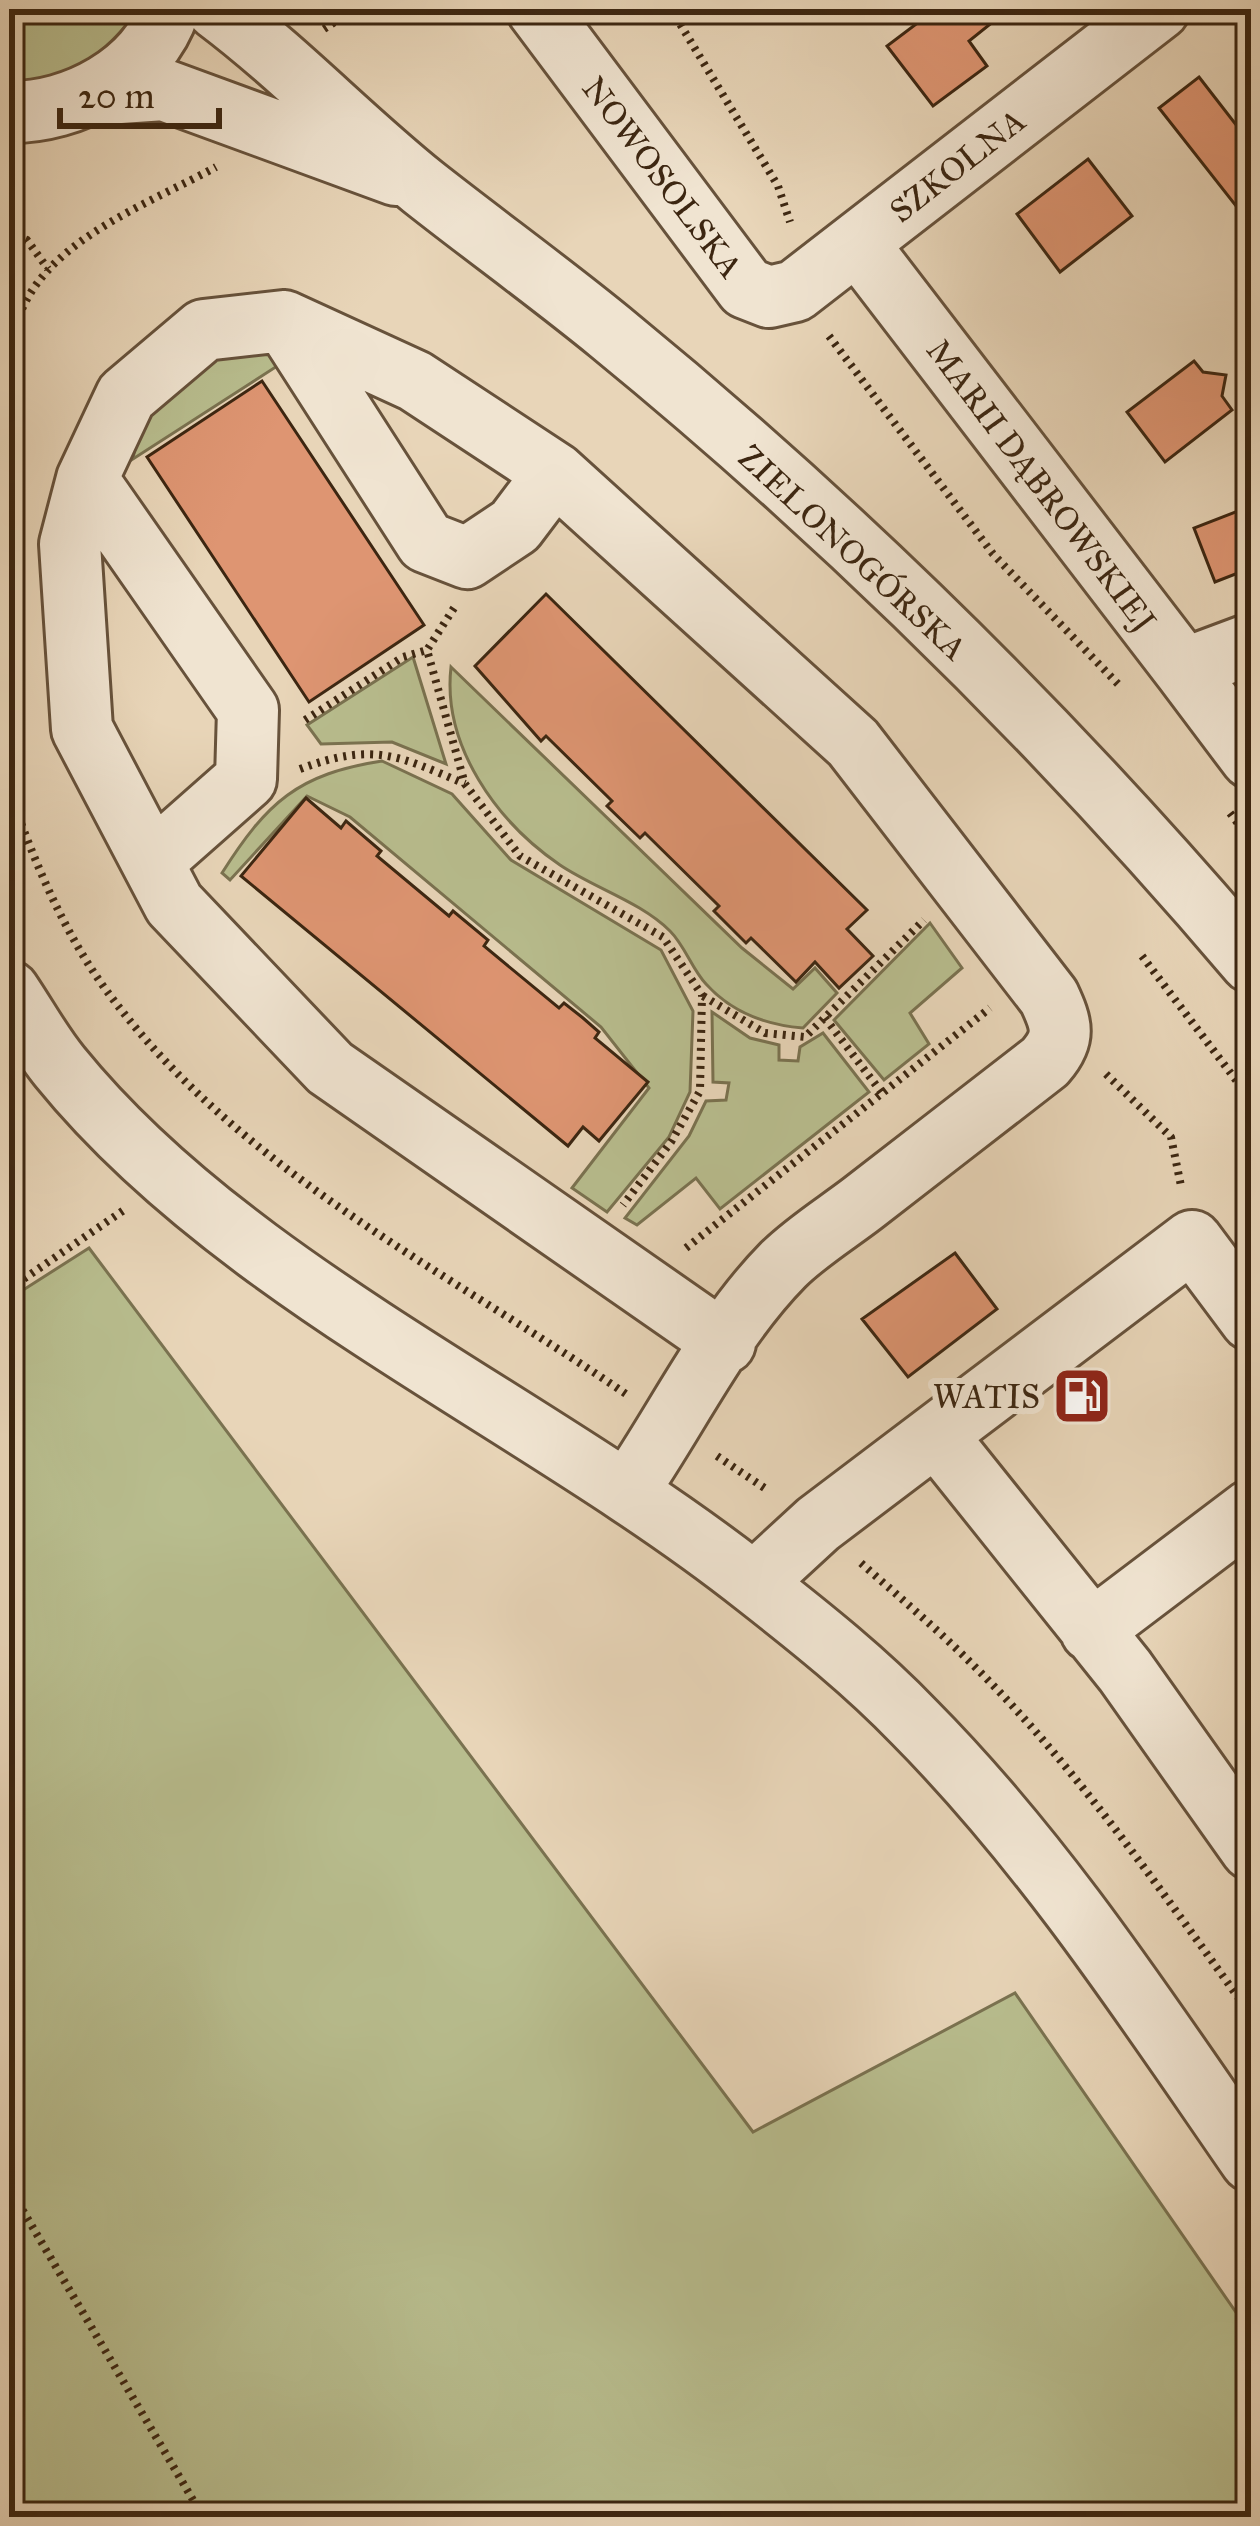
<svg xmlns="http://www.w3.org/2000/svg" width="1260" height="2526" font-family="'IM FELL Great Primer',serif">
	<rect width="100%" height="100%" fill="#e8d5b8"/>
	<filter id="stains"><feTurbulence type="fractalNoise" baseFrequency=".00167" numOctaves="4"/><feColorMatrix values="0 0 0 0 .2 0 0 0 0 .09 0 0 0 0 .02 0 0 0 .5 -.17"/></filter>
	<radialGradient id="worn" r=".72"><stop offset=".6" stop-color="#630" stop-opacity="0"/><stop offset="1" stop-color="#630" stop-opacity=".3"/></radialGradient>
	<path fill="#b8bd8e" stroke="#7a7250" stroke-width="3" d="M 9,9 L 139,9 C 106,54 68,84 9,84 Z
		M 249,342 L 285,361 L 133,459 L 142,404 L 191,357 Z
		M 413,657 L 446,764 L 392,742 L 321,744 L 307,725 Z
		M 451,667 L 742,948 L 793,989 L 815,968 L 837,993 L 803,1028 C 767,1025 732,1013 706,984 C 692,969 685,946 670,931 C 641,902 594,888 560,865 C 497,822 442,746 451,667 Z
		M 382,761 L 452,794 L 511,860 L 661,950 L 693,1011 L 690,1092 L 669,1137 L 607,1212 L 572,1188 L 649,1088 L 601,1027 L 350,817 L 307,796 L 230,880 L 222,873 C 267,802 298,774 382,761 Z
		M 930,923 L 962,968 L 910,1013 L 929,1044 L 884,1080 L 834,1020 Z
		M 712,1012 L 750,1038 L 779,1045 L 779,1060 L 798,1061 L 800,1047 L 823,1033 L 869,1092 L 720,1209 L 696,1178 L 637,1225 L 625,1218 L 689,1136 L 706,1101 L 726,1100 L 729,1083 L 713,1082 Z
		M 89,1248 L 753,2132 L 1015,1993 L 1251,2334 L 1251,2517 L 9,2517 L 9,1299 Z"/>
	<path fill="#de9572" stroke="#3c2611" stroke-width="3" d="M 936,9 L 1009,9 L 969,41 L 987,66 L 933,106 L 887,46 Z
		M 1199,77 L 1251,144 L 1251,225 L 1159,108 Z
		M 1088,159 L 1132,216 L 1060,272 L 1017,214 Z
		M 1194,361 L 1203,372 L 1226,375 L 1222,396 L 1232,410 L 1165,462 L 1127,412 Z
		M 262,381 L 424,625 L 309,702 L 147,457 Z
		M 1251,506 L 1251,568 L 1215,582 L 1194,528 Z
		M 546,594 L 867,910 L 847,929 L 873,956 L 839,988 L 815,962 L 796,982 L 751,938 L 746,943 L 714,911 L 719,906 L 645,833 L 640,838 L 607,806 L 612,801 L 546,736 L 541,741 L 475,666 Z
		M 306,798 L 341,828 L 346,821 L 381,851 L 377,856 L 449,916 L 453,911 L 488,940 L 484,946 L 559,1008 L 564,1003 L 583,1018 L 599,1032 L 595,1038 L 648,1082 L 599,1141 L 583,1127 L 568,1146 L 241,876 Z
		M 955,1253 L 997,1309 L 908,1377 L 862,1319 Z"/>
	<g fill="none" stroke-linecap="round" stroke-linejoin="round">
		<defs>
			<path id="minor" d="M 217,9 C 290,64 352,130 423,187 C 485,236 549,282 610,332 C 841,521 1058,735 1251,962
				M 537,9 L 746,288 L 769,297 L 795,291 L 1159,9
				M 90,95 L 164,90 L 396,175
				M 9,112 C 73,113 148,74 169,9
				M 857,243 L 1184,669 L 1251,644
				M 284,321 L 426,542 L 467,558 L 515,526 L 555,473
				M 87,479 L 248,710 L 246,779 L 152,862
				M 1184,669 L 1251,758
				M 9,991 C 26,1016 41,1044 60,1067 C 235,1283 538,1412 756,1585 C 811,1628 866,1672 914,1722 C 1044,1853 1146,2009 1251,2161
				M 936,1435 L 1125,1671 L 1251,1849
				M 627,1492 C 678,1418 719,1330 783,1265 C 806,1242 837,1223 863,1203 C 924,1156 984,1109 1045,1062 C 1066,1038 1062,1025 1049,997 L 853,743 L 555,473 L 415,381 L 284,321 L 204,330 L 126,396 L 87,479 L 70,544 L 82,729 L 174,904 L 330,1068 L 725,1343
				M 754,1583 L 818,1524 L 1192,1241 L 1251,1320
				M 1091,1631 L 1251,1510"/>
		</defs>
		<use href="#minor" stroke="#67523b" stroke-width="66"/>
		<path stroke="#3c2611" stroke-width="8" stroke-dasharray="3 6" stroke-linecap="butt" d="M 671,9 L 778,186 L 790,222
			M 324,29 L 355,9
			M 9,232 L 27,240 L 48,269
			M 829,336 L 993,554 L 1118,684
			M 9,361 C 13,344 16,323 23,307 C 55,237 152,202 216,167
			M 454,608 L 427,650 L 465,784 L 520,856 L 663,937 L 702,995 L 700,1091 L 671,1142 L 623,1205
			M 305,720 L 403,657 L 427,650
			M 300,769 C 372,742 398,755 465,784
			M 9,790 C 34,861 64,934 109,994 C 240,1171 448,1272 626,1394
			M 1230,813 L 1251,841
			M 1142,956 L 1251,1100
			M 703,996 L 765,1033 L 805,1037 L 924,920
			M 825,1018 L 882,1093
			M 1106,1074 L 1171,1137 L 1181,1186
			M 686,1248 L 990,1008
			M 9,1289 L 124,1210
			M 717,1456 L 769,1491
			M 861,1563 C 898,1596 936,1628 970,1662 C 1078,1768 1163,1894 1251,2015
			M 9,2187 L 203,2517"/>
		<use href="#minor" stroke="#f0e4d1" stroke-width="60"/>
	</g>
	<defs>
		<symbol id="fuel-square" viewBox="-11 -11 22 22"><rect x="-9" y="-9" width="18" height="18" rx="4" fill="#8f2418" stroke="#f0e4d1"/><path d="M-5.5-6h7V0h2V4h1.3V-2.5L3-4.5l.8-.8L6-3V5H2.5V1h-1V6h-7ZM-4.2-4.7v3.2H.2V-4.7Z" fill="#fff"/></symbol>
	</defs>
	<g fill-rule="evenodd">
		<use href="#fuel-square" x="1049" y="1363" width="66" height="66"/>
	</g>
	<g text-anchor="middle" stroke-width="12" stroke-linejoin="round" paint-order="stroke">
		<g font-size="33" fill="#3c2611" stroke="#f0e4d1">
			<text transform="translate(957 165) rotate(-38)" y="12">SZKOLNA</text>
			<text transform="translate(663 177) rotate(53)" y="12">NOWOSOLSKA</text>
			<text transform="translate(1042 485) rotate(53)" y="12">MARII DĄBROWSKIEJ</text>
			<text transform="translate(853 552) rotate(43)" y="12">ZIELONOGÓRSKA</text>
		</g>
		<g font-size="33" fill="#3c2611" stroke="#f0e4d1" text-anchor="end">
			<text x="1040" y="1408">WATIS</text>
		</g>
	</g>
	<rect width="1260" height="2526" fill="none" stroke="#e8d5b8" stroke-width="48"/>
	<rect x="12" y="12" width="1236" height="2502" fill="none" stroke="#3c2611" stroke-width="6"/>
	<rect x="24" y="24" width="1212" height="2478" fill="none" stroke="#3c2611" stroke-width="3"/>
	<path d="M60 108v18h159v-18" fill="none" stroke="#3c2611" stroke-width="6"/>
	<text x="78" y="108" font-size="36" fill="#3c2611" stroke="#f0e4d1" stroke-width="9" paint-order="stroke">20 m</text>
	<rect width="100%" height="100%" filter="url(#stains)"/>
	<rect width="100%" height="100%" fill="url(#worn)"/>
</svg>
